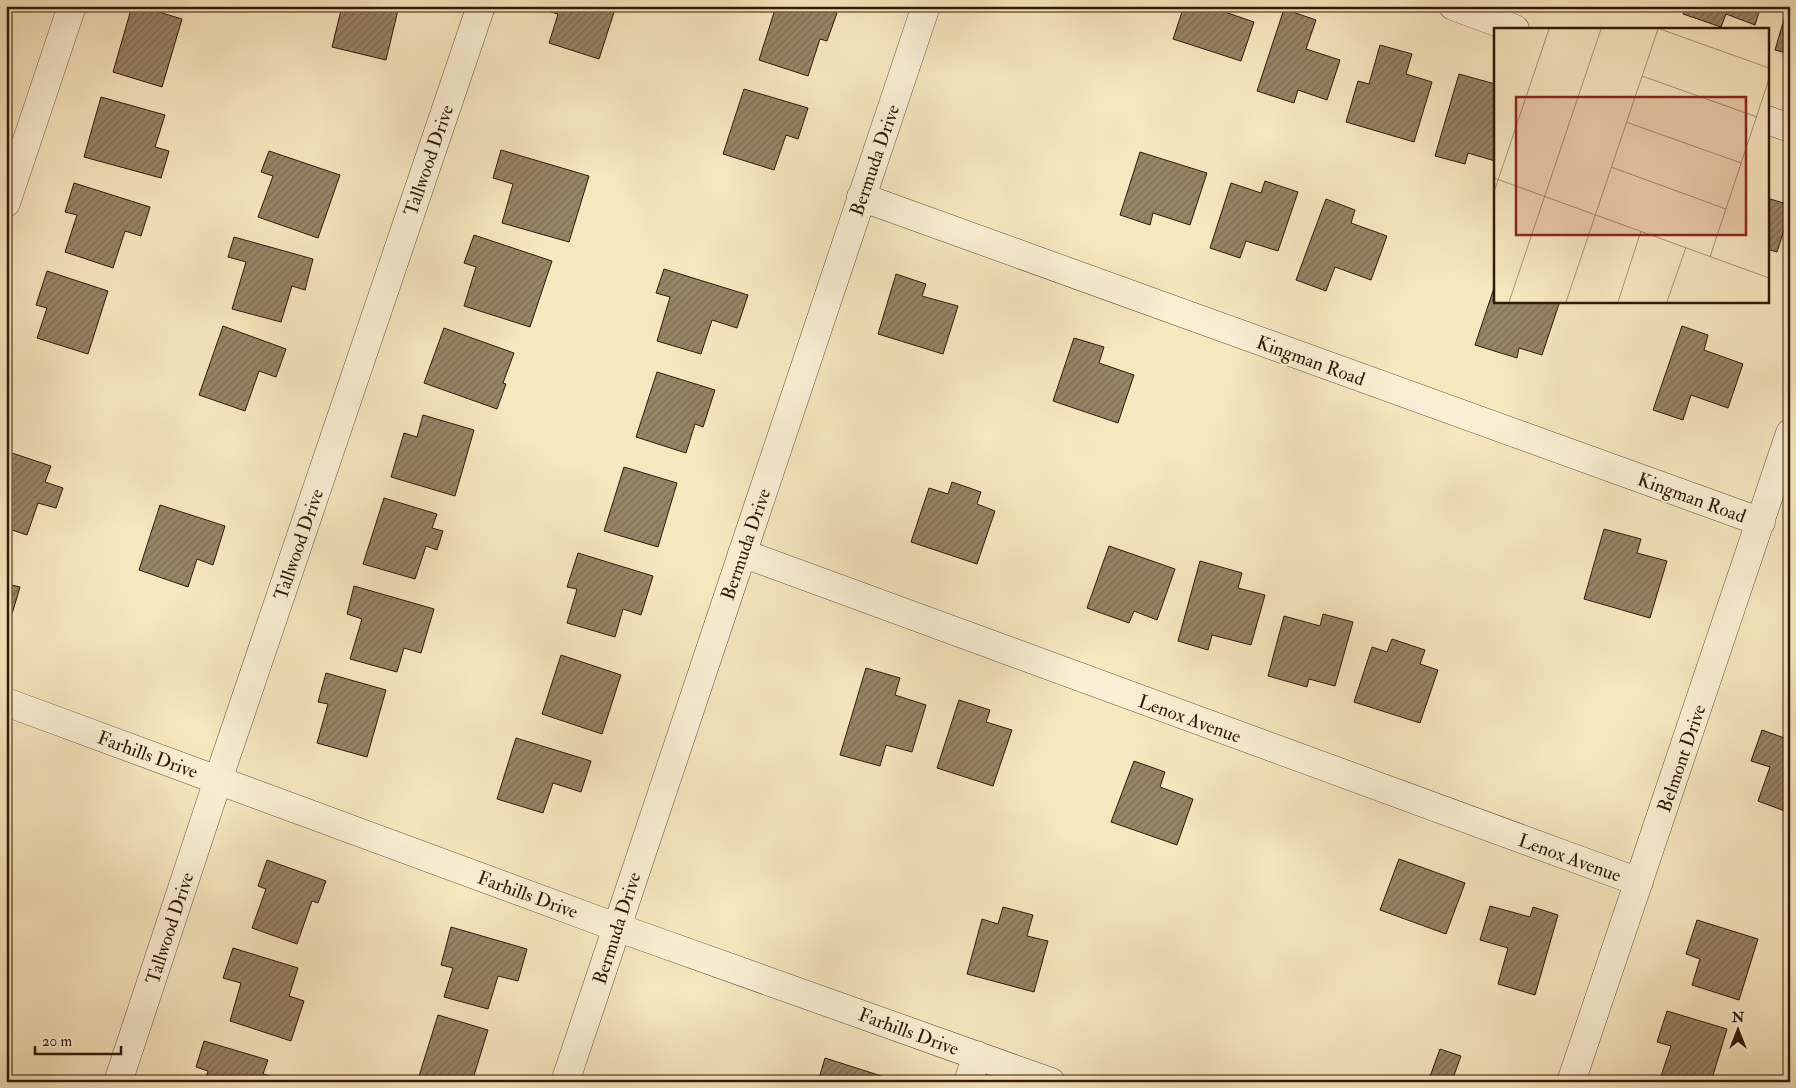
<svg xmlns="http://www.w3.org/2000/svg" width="1796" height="1088" font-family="'IM FELL Double Pica',serif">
	<defs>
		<pattern id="building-hatch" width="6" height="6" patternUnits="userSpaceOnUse" patternTransform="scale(1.25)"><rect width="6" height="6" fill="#988466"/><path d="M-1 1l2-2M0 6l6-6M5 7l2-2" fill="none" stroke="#7d6b52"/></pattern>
	</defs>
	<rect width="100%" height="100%" fill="#f7e7bd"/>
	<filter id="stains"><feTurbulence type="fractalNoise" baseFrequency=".004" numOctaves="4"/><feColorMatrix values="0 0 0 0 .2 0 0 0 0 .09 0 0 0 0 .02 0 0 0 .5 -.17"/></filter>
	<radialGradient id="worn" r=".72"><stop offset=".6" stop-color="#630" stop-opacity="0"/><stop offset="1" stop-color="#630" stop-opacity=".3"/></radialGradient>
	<path fill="url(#building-hatch)" stroke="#321808" d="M 132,6 L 139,6 L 182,19 L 162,87 L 113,72 Z
		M 342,6 L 399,6 L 386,60 L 332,47 Z
		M 549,6 L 616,6 L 599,59 L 549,43 L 558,14 L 547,11 Z
		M 776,6 L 817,6 L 837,13 L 827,41 L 820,39 L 808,76 L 759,60 Z
		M 1184,6 L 1223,6 L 1222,11 L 1254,22 L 1241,61 L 1173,39 Z
		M 1686,6 L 1761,6 L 1755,25 L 1726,14 L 1721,27 L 1683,14 Z
		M 1788,6 L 1790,6 L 1790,54 L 1775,50 Z
		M 1284,9 L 1316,20 L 1306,49 L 1340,60 L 1327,100 L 1298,90 L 1294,103 L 1257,91 Z
		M 1380,45 L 1412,54 L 1406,74 L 1432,82 L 1414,142 L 1346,122 L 1358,81 L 1369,84 Z
		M 1459,74 L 1495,84 L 1495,161 L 1468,153 L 1465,164 L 1435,156 Z
		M 744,89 L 808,108 L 798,139 L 786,135 L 774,170 L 723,154 Z
		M 101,97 L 165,115 L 155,147 L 169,151 L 161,178 L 84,157 Z
		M 501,150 L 589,176 L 569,242 L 502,223 L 513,184 L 493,178 Z
		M 269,151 L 340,175 L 318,238 L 258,217 L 273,176 L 261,172 Z
		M 1140,152 L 1207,173 L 1190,225 L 1153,213 L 1150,225 L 1120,215 Z
		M 1265,181 L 1298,192 L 1278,251 L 1246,241 L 1240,258 L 1210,248 L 1231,183 L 1261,193 Z
		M 74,183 L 150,207 L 141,236 L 125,231 L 113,268 L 65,252 L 77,215 L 65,212 Z
		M 1767,198 L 1790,205 L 1790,211 L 1777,252 L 1767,249 Z
		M 1326,199 L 1355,210 L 1351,223 L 1387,236 L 1371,280 L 1335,267 L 1326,291 L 1296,280 Z
		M 474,235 L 552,261 L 530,327 L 464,306 L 476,267 L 464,263 Z
		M 234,237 L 313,259 L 305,290 L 292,286 L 281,322 L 232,309 L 246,262 L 228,257 Z
		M 664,269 L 748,295 L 737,328 L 712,320 L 701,354 L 657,341 L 670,297 L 656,293 Z
		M 47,271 L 108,291 L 88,354 L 37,338 L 47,308 L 36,305 Z
		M 896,274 L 926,284 L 922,296 L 958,306 L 943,354 L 878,334 Z
		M 1495,285 L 1495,301 L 1560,301 L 1542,355 L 1519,348 L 1517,358 L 1475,345 Z
		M 223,326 L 286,349 L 276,377 L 259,371 L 245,411 L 199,395 Z
		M 1682,326 L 1708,335 L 1704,350 L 1743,364 L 1728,408 L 1691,395 L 1683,420 L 1653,410 Z
		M 444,328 L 514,353 L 503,383 L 506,384 L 497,409 L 424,383 Z
		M 1074,338 L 1104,347 L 1099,363 L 1134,375 L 1118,423 L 1053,401 Z
		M 657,372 L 715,390 L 703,427 L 695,424 L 686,453 L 636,437 Z
		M 423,415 L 474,430 L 455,496 L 391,477 L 404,433 L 417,437 Z
		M 6,451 L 51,466 L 45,482 L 63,488 L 56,508 L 38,503 L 27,535 L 6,528 Z
		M 624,467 L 677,483 L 658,547 L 604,531 Z
		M 952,482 L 981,492 L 977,504 L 995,511 L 977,564 L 911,542 L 929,488 L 948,494 Z
		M 384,498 L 437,514 L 432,528 L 443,531 L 437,550 L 426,546 L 415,579 L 363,564 Z
		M 160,505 L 225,526 L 213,565 L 197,559 L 188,587 L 139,570 Z
		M 1604,529 L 1641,539 L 1637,553 L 1667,561 L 1650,618 L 1584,599 Z
		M 1109,546 L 1175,569 L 1157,620 L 1134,611 L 1129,623 L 1087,608 Z
		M 578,553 L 653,576 L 641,615 L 623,609 L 615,637 L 567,623 L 577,589 L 567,587 Z
		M 1200,561 L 1242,573 L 1238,588 L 1265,595 L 1251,645 L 1212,635 L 1208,650 L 1178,641 Z
		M 6,566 L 12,567 L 7,584 L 20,587 L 7,631 Z
		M 354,586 L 434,609 L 421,653 L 404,648 L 397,672 L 350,659 L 362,619 L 347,614 Z
		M 1323,614 L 1353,622 L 1335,686 L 1309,679 L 1307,687 L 1268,676 L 1284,616 L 1320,626 Z
		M 1392,639 L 1425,650 L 1420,664 L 1438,670 L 1420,723 L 1354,702 L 1372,647 L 1387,652 Z
		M 561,655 L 621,675 L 602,734 L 542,714 Z
		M 866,668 L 900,678 L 895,695 L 926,705 L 912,752 L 886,745 L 880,766 L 840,755 Z
		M 326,673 L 386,690 L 367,757 L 317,743 L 328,704 L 318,702 Z
		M 959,700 L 990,710 L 986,722 L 1012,730 L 993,786 L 937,768 Z
		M 1762,730 L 1790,740 L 1790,813 L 1758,801 L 1770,767 L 1751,761 Z
		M 516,738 L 591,761 L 581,792 L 553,783 L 543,813 L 497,799 Z
		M 1134,761 L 1165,772 L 1160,787 L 1193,799 L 1177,845 L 1111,822 Z
		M 1399,859 L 1465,883 L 1446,934 L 1380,910 Z
		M 267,860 L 326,881 L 318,903 L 312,901 L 297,944 L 252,928 L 266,889 L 258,886 Z
		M 1490,906 L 1530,917 L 1533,907 L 1558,915 L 1535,995 L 1498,984 L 1508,948 L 1480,940 Z
		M 1003,907 L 1033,915 L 1027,936 L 1048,941 L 1034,992 L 967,974 L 982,919 L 998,924 Z
		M 1697,920 L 1758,939 L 1739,1000 L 1692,985 L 1700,959 L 1686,954 Z
		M 451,927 L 527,949 L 518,981 L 498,976 L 488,1009 L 444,997 L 453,968 L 441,965 Z
		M 233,948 L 298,968 L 289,996 L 304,1001 L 291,1041 L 230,1021 L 241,983 L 223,978 Z
		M 1667,1011 L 1727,1029 L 1711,1082 L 1659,1082 L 1671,1046 L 1657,1042 Z
		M 438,1015 L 488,1030 L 472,1082 L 437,1082 L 419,1076 Z
		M 204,1041 L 268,1060 L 263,1074 L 274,1077 L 273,1082 L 205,1082 L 208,1071 L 196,1067 Z
		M 1440,1049 L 1461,1056 L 1453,1078 L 1463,1082 L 1428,1082 Z
		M 825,1058 L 894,1080 L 894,1082 L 818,1082 Z
		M 6,1077 L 22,1082 L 6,1082 Z"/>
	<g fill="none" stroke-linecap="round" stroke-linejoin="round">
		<defs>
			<path id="street" d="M 1453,6 L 1515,29
				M 1767,120 L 1790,128
				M 861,197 L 1761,522
				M 6,203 L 72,6
				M 742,553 L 1639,882
				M 6,702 L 616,927 L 1051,1082
				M 118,1082 L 218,780 L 481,6
				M 565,1082 L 926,6
				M 968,1082 L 977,1055
				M 1571,1082 L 1790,433"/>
		</defs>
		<use href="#street" stroke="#634c35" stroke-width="29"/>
		<use href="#street" stroke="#faefd4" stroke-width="28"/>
	</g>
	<g text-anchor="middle" stroke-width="4" stroke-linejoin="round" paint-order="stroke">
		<g font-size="19" fill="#321808" stroke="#faefd4">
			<text transform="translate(428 160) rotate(-71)" y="7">Tallwood Drive</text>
			<text transform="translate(874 160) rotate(-71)" y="7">Bermuda Drive</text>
			<text transform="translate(1311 360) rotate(20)" y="7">Kingman Road</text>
			<text transform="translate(1692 497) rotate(20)" y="7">Kingman Road</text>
			<text transform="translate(298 544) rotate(-71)" y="7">Tallwood Drive</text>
			<text transform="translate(745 544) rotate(-71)" y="7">Bermuda Drive</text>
			<text transform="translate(1190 718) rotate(20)" y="7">Lenox Avenue</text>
			<text transform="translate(148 754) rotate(20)" y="7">Farhills Drive</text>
			<text transform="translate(1681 758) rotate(-71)" y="7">Belmont Drive</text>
			<text transform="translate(1570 857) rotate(20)" y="7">Lenox Avenue</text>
			<text transform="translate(528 894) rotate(20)" y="7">Farhills Drive</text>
			<text transform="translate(169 928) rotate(-72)" y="7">Tallwood Drive</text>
			<text transform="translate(616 928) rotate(-72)" y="7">Bermuda Drive</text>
			<text transform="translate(909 1031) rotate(20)" y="7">Farhills Drive</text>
		</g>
	</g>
	<g transform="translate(1494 28)">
		<rect width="275" height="275" fill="#f7e7bd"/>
		<path fill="none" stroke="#a89475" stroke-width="1" d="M 166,1 L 275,40M 148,48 L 263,89M 132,94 L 247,135M 117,139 L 232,181M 0,150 L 275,250M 0,164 L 55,1M 216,229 L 275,51M 15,274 L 107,1M 72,274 L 164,1M 124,274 L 147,203M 173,274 L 192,219"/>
		<path fill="#8f2418" fill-opacity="0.15" stroke="#8f2418" stroke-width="2.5" d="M 22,69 L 252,69 L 252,207 L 22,207 Z"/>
		<rect width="275" height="275" fill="none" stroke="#321808" stroke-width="2.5"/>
	</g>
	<rect width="1796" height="1088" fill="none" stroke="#f7e7bd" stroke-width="25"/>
	<rect x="8" y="8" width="1781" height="1073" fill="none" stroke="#321808" stroke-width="2.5"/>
	<rect x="12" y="12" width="1771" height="1063" fill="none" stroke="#321808"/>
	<g transform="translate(1738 1030)" stroke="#faefd4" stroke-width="4" paint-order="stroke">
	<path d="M0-4L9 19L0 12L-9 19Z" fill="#321808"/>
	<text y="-8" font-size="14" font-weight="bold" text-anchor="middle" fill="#321808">N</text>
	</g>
	<path d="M35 1046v8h86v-8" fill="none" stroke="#321808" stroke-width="2.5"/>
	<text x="42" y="1046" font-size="15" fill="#321808" stroke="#faefd4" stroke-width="4" paint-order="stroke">20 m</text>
	<rect width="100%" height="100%" filter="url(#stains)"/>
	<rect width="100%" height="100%" fill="url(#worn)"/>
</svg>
